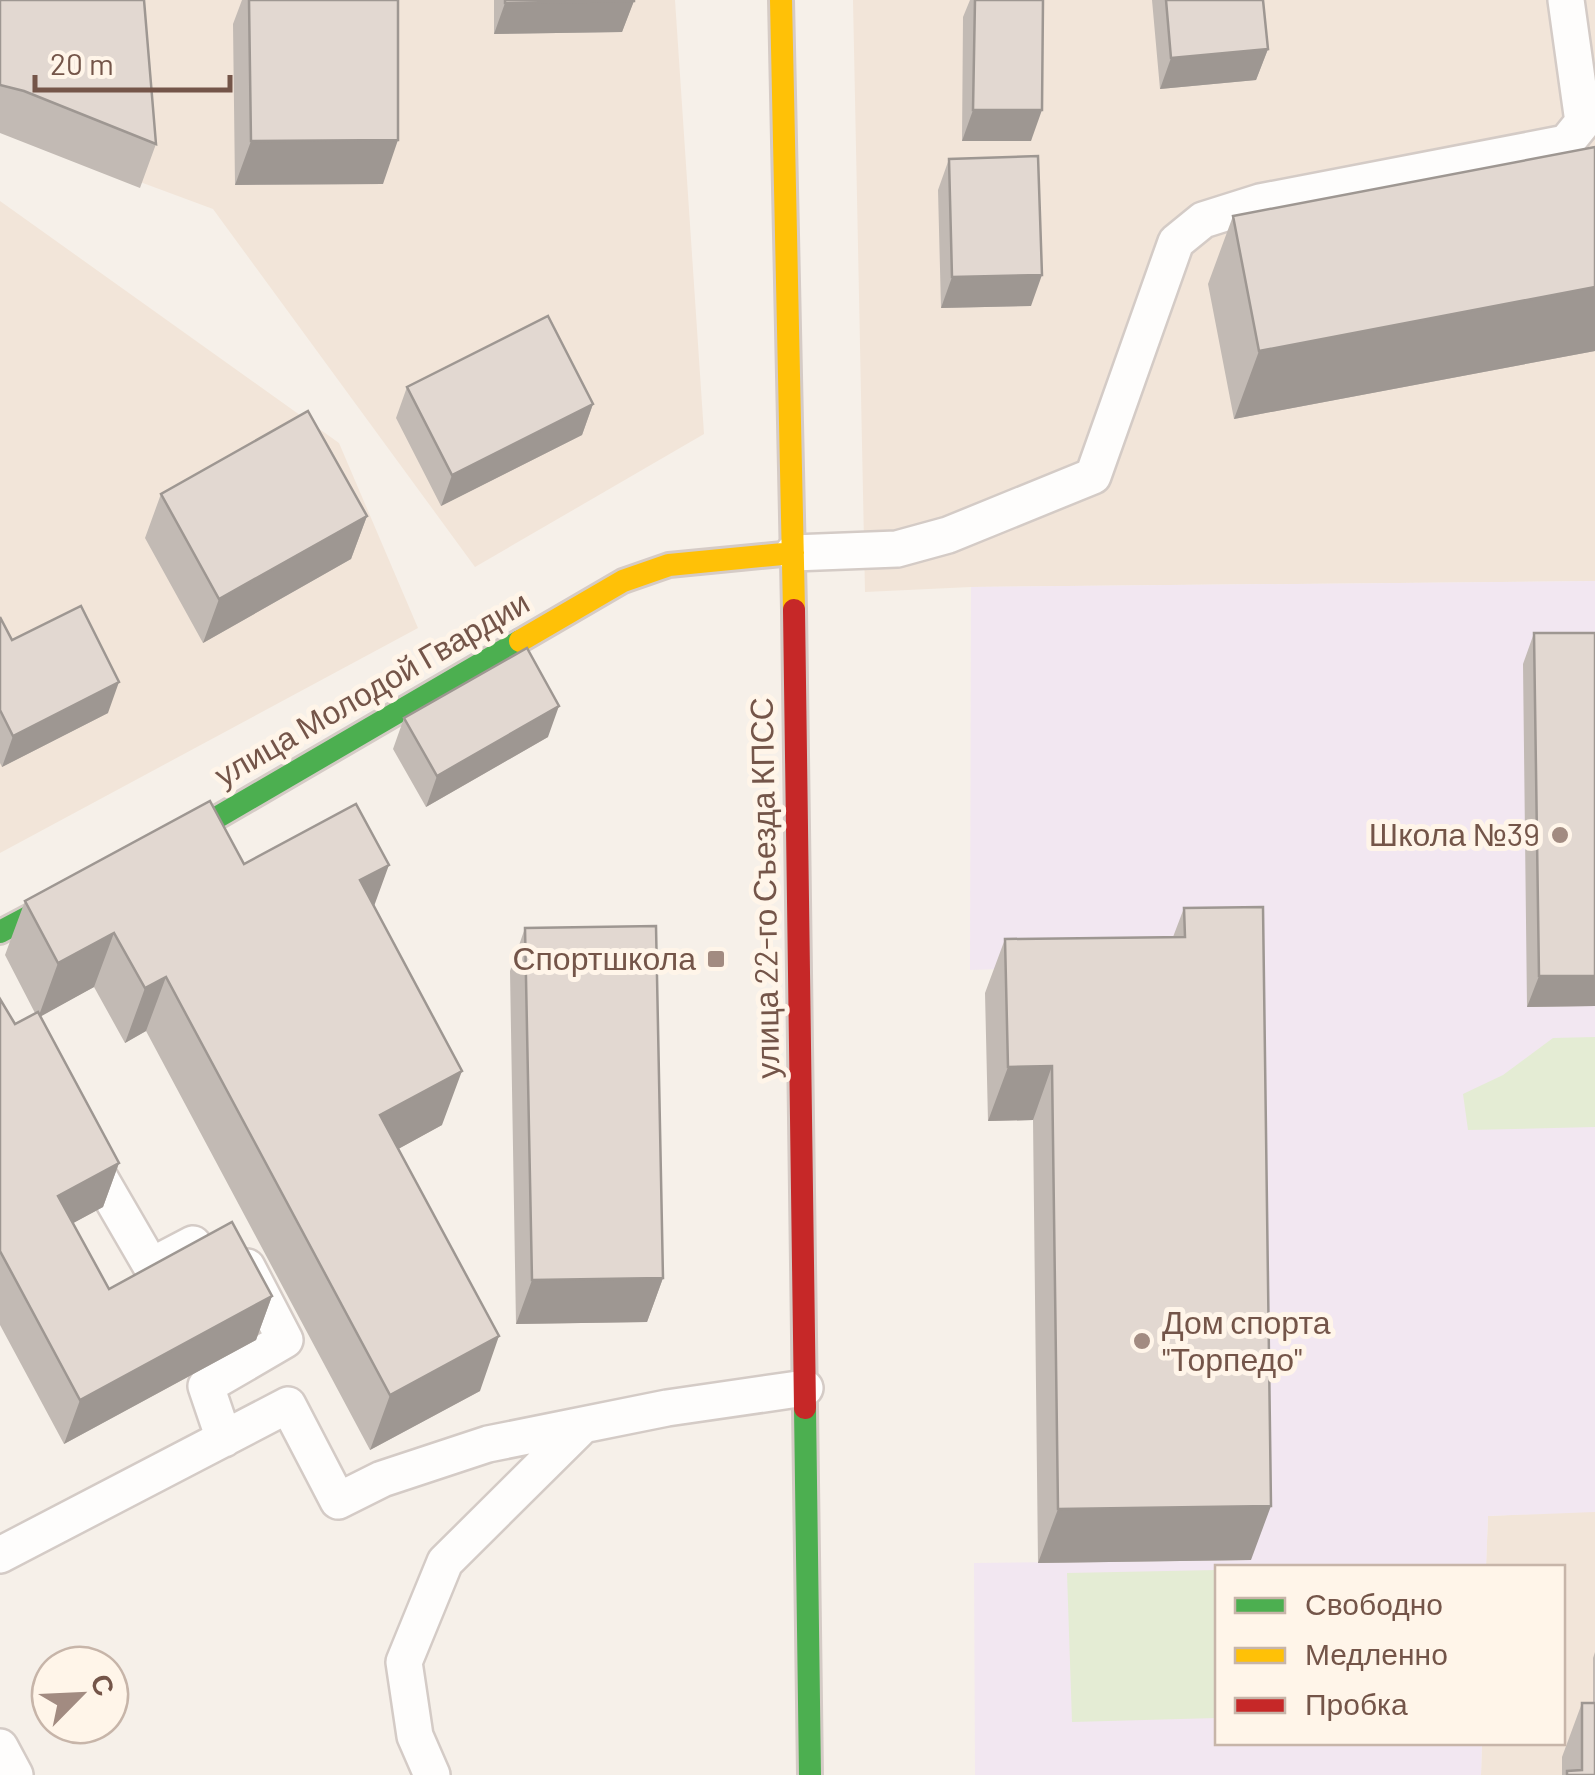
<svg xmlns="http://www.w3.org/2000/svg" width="1595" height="1775" font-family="Barlow,sans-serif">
	<rect width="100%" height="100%" fill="#f6f0e9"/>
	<path fill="#f2e5d9" d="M 0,0 L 675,0 L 704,434 L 475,567 L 213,209 L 0,130 Z
		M 853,0 L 1595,0 L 1595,581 L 971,587 L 865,592 Z
		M 0,201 L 339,443 L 418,628 L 0,853 Z
		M 1595,1511 L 1595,1775 L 1481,1775 L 1482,1743 L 1562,1742 L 1562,1568 L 1486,1567 L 1488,1516 Z"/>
	<path fill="#f2e7f1" d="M 1595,581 L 1595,1512 L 1488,1516 L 1486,1567 L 1218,1568 L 1218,1742 L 1482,1743 L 1481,1775 L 975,1775 L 974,1563 L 1250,1560 L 1243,961 L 970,970 L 971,587 Z"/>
	<path fill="#e4ecd4" d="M 1595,1037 L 1595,1127 L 1468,1130 L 1463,1094 L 1503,1075 L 1553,1038 Z
		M 1217,1570 L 1217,1718 L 1072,1722 L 1067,1573 Z"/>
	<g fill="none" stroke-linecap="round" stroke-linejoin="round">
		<defs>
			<path id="lane" d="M 793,553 L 897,549 L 948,535 L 1093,476 L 1176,242 L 1203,220 L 1260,202 L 1566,143 L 1583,122 L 1566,0
				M 86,1154 L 151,1266 L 193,1244
				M 224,1439 L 206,1386 L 285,1340 L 247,1267
				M 0,1555 L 288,1405 L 338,1501 L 382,1479 L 488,1444 L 667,1408 L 805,1388
				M 0,1747 L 15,1775
				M 432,1775 L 415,1736 L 404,1662 L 445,1562 L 581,1427"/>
			<path id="fast" d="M 153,851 L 211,821 L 520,641
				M 0,932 L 81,889
				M 805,1408 L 810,1775"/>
			<path id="slow" d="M 781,0 L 794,610
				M 520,641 L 623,581 L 669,565 L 793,553"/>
			<path id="jam" d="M 794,610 L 805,1408"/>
		</defs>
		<use href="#lane" stroke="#d4cbc6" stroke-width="40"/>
		<use href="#fast" stroke="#d5cbc6" stroke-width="28"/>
		<use href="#slow" stroke="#d5cbc6" stroke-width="28"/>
		<use href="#jam" stroke="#d5cbc6" stroke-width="28"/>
		<use href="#lane" stroke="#fefdfc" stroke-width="35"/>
		<use href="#fast" stroke="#4caf50" stroke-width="22"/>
		<use href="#slow" stroke="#ffc107" stroke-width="22"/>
		<use href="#jam" stroke="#c62828" stroke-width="22"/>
	</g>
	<path fill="#c2bab4" d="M 0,0 L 156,144 L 140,188 L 0,133 Z
		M 242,0 L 398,0 L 383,184 L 235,185 L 233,24 Z
		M 494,0 L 634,0 L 622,32 L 494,34 Z
		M 970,0 L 1043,0 L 1031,141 L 962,141 L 963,17 Z
		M 1152,0 L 1263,0 L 1268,49 L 1256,80 L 1160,89 Z
		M 1595,147 L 1595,351 L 1234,419 L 1208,284 L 1233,216 Z
		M 949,159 L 1031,306 L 941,308 L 938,190 Z
		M 407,387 L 593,404 L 582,435 L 441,506 L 396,418 Z
		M 161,494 L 367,516 L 351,559 L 203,643 L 145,538 Z
		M 0,617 L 12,640 L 108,713 L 2,767 L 0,763 Z
		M 1534,633 L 1595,1006 L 1527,1007 L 1523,664 Z
		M 404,718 L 548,737 L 426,807 L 393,749 Z
		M 244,864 L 374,906 L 442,1125 L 398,1149 L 480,1391 L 370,1450 L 146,1031 L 125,1043 L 94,987 L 40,1016 L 119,1163 L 103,1207 L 73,1223 L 109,1289 L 272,1296 L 256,1340 L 64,1444 L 0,1325 L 0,999 L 15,1024 L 35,1013 L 5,955 L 25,901 Z
		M 1184,908 L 1251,1560 L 1038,1563 L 1033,1120 L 988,1121 L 985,993 L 1005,939 L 1173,937 Z
		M 525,928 L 663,1278 L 647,1322 L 516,1324 L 510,971 Z
		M 1595,1652 L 1595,1775 L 1562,1775 L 1562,1757 L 1582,1703 L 1593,1703 L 1593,1658 Z"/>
	<path fill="#9e9792" d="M 634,1 L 622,32 L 494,34 L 505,3 Z
		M 1268,49 L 1256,80 L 1160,89 L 1171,58 Z
		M 973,110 L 1042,110 L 1031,141 L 962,141 Z
		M 398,140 L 383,184 L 235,185 L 251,141 Z
		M 1042,275 L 1031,306 L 941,308 L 952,277 Z
		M 1595,287 L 1595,351 L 1234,419 L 1259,351 Z
		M 593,404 L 582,435 L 441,506 L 452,475 Z
		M 367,516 L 351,559 L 203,643 L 219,599 Z
		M 119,682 L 108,713 L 2,767 L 13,736 Z
		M 559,706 L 548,737 L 426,807 L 437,776 Z
		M 389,865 L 369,920 L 360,880 Z
		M 114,933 L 94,987 L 38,1018 L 58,963 Z
		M 1539,976 L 1595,976 L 1595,1006 L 1527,1007 Z
		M 166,977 L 146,1031 L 125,1043 L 145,988 Z
		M 1052,1066 L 1033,1120 L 988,1121 L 1008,1067 Z
		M 462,1071 L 442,1125 L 360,1170 L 380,1115 Z
		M 119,1163 L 103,1207 L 42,1240 L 58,1196 Z
		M 663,1278 L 647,1322 L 516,1324 L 532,1280 Z
		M 272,1296 L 256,1340 L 64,1444 L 80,1400 Z
		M 499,1336 L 480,1391 L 370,1450 L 390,1395 Z
		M 1271,1506 L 1251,1560 L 1038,1563 L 1058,1509 Z"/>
	<path fill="#e2d8d1" stroke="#9e9792" stroke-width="2.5" d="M 0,0 L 144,0 L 156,144 L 24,91 L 0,85 Z
		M 249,0 L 398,0 L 398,140 L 251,141 Z
		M 505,0 L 634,0 L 634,1 L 505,3 Z
		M 975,0 L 1043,0 L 1042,110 L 973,110 Z
		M 1166,0 L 1263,0 L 1268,49 L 1171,58 Z
		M 1595,147 L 1595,287 L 1259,351 L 1233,216 Z
		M 1038,156 L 1042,275 L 952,277 L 949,159 Z
		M 548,316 L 593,404 L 452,475 L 407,387 Z
		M 308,411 L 367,516 L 219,599 L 161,494 Z
		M 81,606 L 119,682 L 13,736 L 0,710 L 0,617 L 12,640 Z
		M 1534,633 L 1595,633 L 1595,976 L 1539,976 Z
		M 527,648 L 559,706 L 437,776 L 404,718 Z
		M 210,801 L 244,864 L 356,804 L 389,865 L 360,880 L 462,1071 L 380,1115 L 499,1336 L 390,1395 L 166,977 L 145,988 L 114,933 L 58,963 L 25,901 Z
		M 1263,907 L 1271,1506 L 1058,1509 L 1052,1066 L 1008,1067 L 1005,939 L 1185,937 L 1184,908 Z
		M 656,926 L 663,1278 L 532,1280 L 525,928 Z
		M 0,999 L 15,1024 L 38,1012 L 119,1163 L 58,1196 L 109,1289 L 232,1222 L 272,1296 L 80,1400 L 0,1251 Z
		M 1582,1703 L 1595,1703 L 1595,1775 L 1567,1775 L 1567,1771 L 1582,1770 Z"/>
	<g fill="#a28b81" stroke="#fff5e9" stroke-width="4">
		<circle cx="1560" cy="835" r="10"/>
		<rect x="706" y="949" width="20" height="20" rx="5"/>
		<circle cx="1142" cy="1341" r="10"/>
	</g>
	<g text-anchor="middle" stroke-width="10" stroke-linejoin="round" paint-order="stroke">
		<g font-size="32" fill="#745549" stroke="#fff5e9">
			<text transform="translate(372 689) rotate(-30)" y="11">улица Молодой Гвардии</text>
			<text transform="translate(765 888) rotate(-91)" y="11">улица 22-го Съезда КПСС</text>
		</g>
		<g font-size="32" fill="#745549" stroke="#fff5e9" text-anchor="end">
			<text x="1540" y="846">Школа №39</text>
			<text x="696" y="970">Спортшкола</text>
			<text x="1162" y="1334" text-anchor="start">Дом спорта<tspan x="1162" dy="37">"Торпедо"</tspan></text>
		</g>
	</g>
	<rect x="1215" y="1565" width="350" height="180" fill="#fff5e9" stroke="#c7b5a9" stroke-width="2.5"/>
	<rect x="1235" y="1598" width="50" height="15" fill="#4caf50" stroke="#c7b5a9" stroke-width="2.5"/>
	<text x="1305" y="1615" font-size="30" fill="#745549">Свободно</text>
	<rect x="1235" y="1648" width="50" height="15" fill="#ffc107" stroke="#c7b5a9" stroke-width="2.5"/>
	<text x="1305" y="1665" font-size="30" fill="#745549">Медленно</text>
	<rect x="1235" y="1698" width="50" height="15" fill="#c62828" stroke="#c7b5a9" stroke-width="2.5"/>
	<text x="1305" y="1715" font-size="30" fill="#745549">Пробка</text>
	<g transform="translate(80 1695) rotate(66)"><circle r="48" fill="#fff5e9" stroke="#c7b5a9" stroke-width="2.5"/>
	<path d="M0-8L18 38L0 25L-18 38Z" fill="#a28b81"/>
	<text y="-15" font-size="28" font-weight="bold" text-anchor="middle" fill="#745549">С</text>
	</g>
	<path d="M35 75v15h195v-15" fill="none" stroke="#745549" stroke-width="5"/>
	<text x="50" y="75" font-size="30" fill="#745549" stroke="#fff5e9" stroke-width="8" paint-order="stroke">20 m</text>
</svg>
